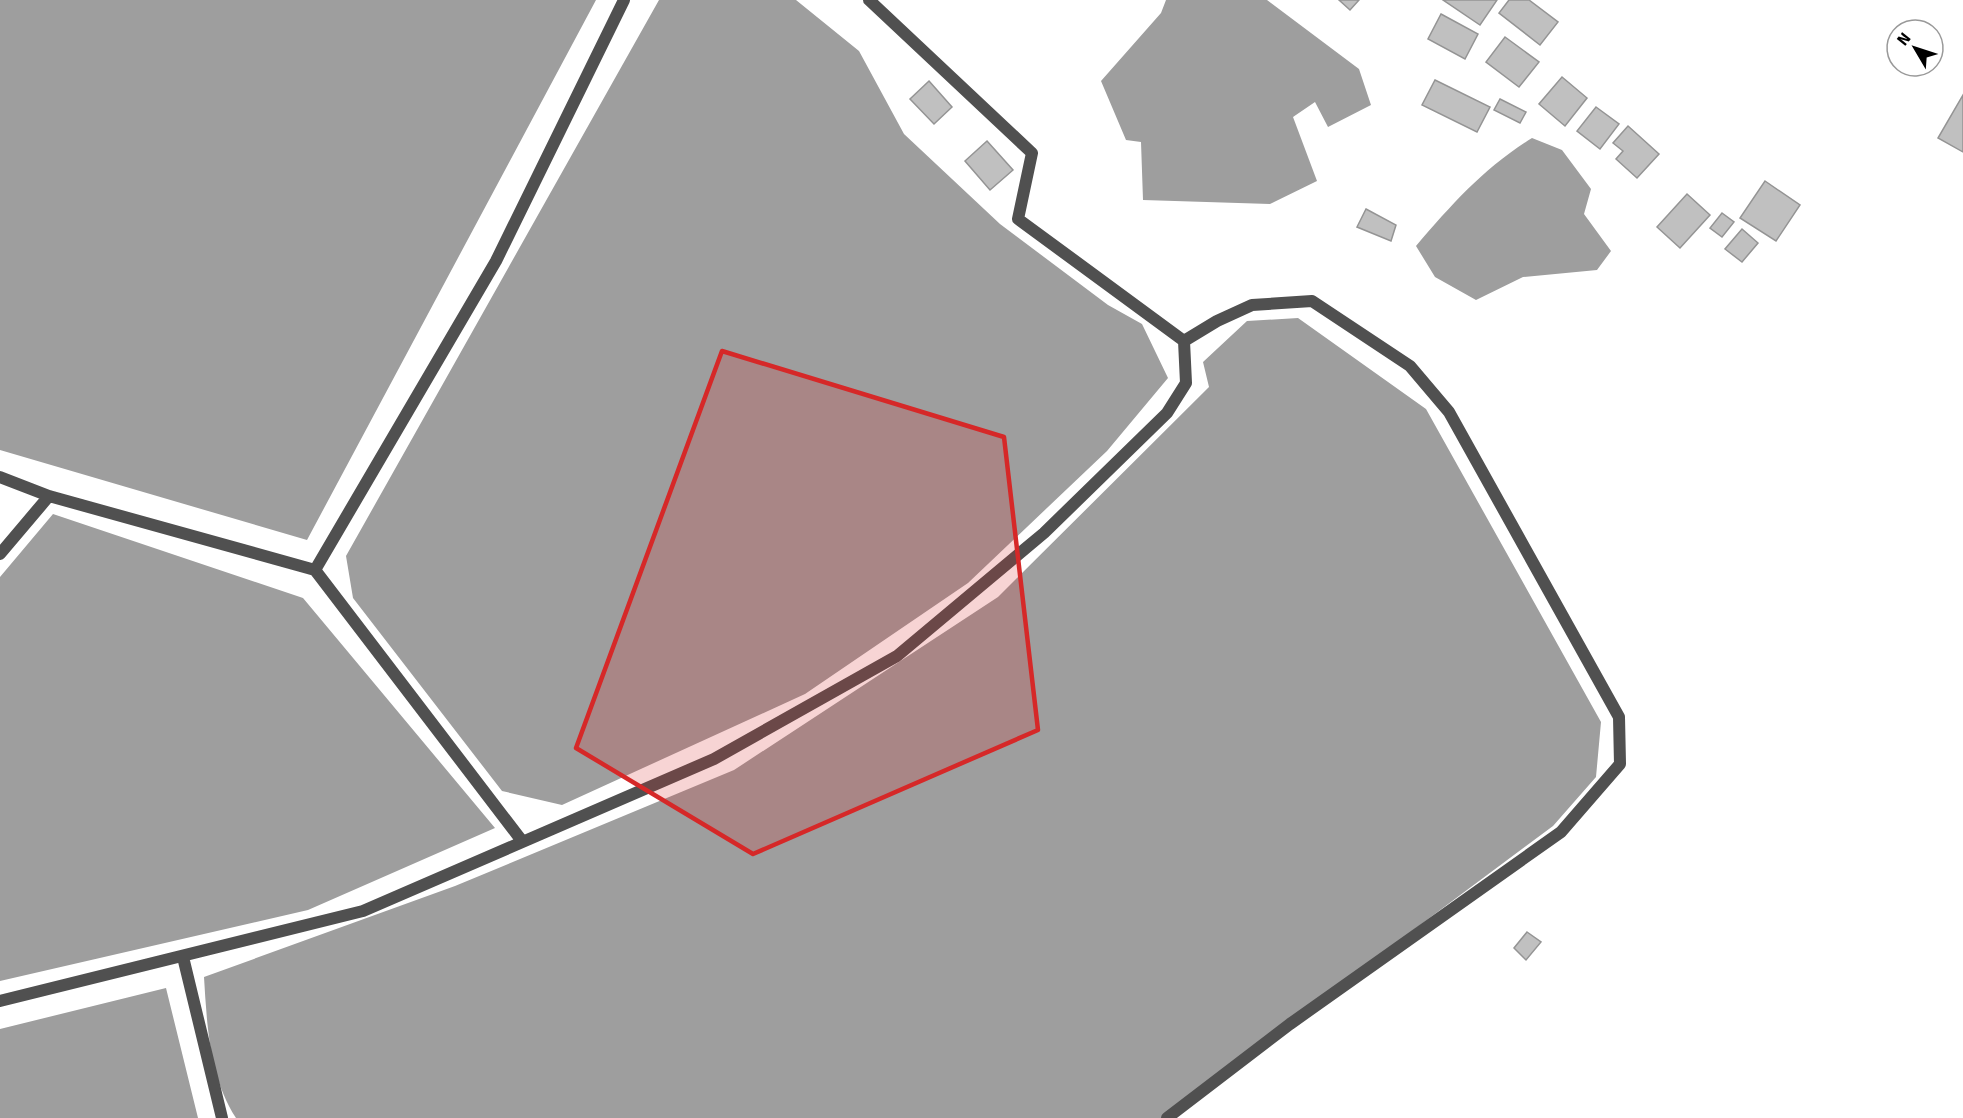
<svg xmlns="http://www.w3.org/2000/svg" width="1963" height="1118" font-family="Signika,sans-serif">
	<rect width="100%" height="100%" fill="#fff"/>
	<path fill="#9e9e9e" d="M 0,0 L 596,0 L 307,540 L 0,450 Z
		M 659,0 L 796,0 L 859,51 L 904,134 L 1000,224 L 1108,305 L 1142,324 L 1168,378 L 1107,451 L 968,583 L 805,694 L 562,805 L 502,791 L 353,598 L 346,556 Z
		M 1166,0 L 1267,0 L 1359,69 L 1371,105 L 1328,127 L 1315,102 L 1293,117 L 1317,181 L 1270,204 L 1143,200 L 1141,142 L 1126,140 L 1101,81 L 1161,13 Z
		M 1532,138 L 1562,150 L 1591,189 L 1584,214 L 1611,251 L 1597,270 L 1523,277 L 1476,300 L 1435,277 L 1416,246 C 1453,203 1484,168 1532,138 Z
		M 1298,318 L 1426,409 L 1601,722 L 1596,777 L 1553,826 L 1161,1118 L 236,1118 C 209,1076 207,1025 204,977 L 455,886 L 734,770 L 998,597 L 1209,387 L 1203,362 L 1247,321 Z
		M 53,514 L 303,598 L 495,828 L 308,910 L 0,981 L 0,577 Z
		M 166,988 L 198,1118 L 0,1118 L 0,1029 Z"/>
	<path fill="#c0c0c0" stroke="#949494" stroke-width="1.5" d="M 1339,0 L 1359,0 L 1350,10 Z
		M 1443,0 L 1497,0 L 1480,25 Z
		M 1509,0 L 1529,0 L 1558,22 L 1540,45 L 1499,13 Z
		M 1441,14 L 1478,34 L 1465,59 L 1428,39 Z
		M 1505,37 L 1539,62 L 1519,87 L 1486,62 Z
		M 1562,77 L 1587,98 L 1565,126 L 1539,104 Z
		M 1435,80 L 1490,107 L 1477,132 L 1422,105 Z
		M 929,81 L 952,107 L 934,124 L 910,99 Z
		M 1963,95 L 1963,152 L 1938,138 Z
		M 1500,99 L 1526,112 L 1520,123 L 1494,110 Z
		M 1596,107 L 1619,124 L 1600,149 L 1577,131 Z
		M 1628,126 L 1659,154 L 1637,178 L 1616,159 L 1623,151 L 1613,143 Z
		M 987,141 L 1013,170 L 990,190 L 965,161 Z
		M 1765,181 L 1800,205 L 1776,241 L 1740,218 Z
		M 1687,194 L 1710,215 L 1680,248 L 1657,227 Z
		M 1366,209 L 1396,225 L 1391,241 L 1357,227 Z
		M 1722,213 L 1734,222 L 1722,237 L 1710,228 Z
		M 1742,229 L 1758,243 L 1742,262 L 1725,249 Z
		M 1527,932 L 1541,942 L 1526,960 L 1514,948 Z"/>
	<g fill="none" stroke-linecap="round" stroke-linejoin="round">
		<path stroke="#505050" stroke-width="12" d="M 869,0 L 1032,153 L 1018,219 L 1184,341 L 1217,321 L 1252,305 L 1312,301 L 1410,366 L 1449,412 L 1619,717 L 1620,764 L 1561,832 L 1290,1024 L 1167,1118
			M 0,477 L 49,496 L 315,570 L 522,841
			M 0,554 L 49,496
			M 315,570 L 496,261 L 624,0
			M 183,957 L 222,1118
			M 0,1001 L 363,911 L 714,759 L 897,656 L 1044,533 L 1167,413 L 1186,383 L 1184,341"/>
	</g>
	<path fill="#d62828" fill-opacity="0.2" stroke="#d62828" stroke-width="4.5" stroke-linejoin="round" d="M 722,351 L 1004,437 L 1038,730 L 753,854 L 576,748 Z"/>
	<g transform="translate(1915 48) rotate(309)"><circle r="28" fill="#ffffff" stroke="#999999" stroke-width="1.5"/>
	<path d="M0-4.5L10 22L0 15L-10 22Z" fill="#000000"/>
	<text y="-9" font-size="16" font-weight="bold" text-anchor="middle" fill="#000000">N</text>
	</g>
</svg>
